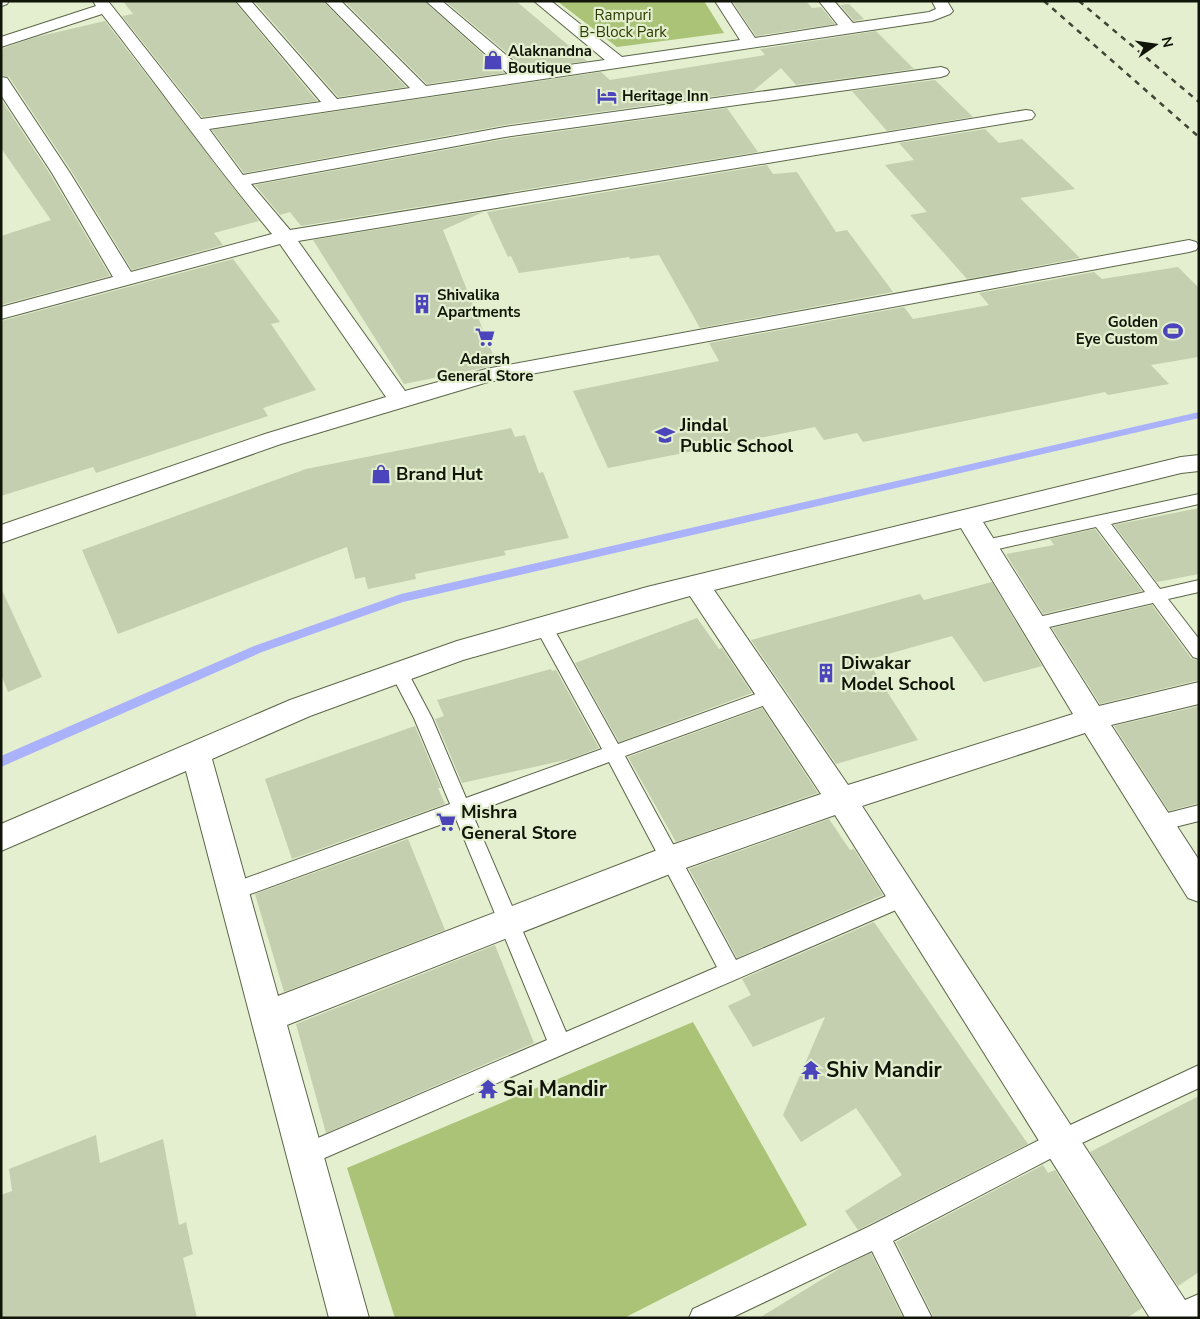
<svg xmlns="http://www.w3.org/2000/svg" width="1200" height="1319" font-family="'Nunito Sans',sans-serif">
	<rect width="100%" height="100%" fill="#e3efce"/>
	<path fill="#aac376" d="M 557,1 L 704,1 L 724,33 L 617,47 Z
		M 693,1022 L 807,1225 L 624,1318 L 395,1318 L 347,1168 Z"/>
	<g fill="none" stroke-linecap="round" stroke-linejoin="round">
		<path fill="#abb2fc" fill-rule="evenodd" d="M 1199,412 L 1199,418 L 403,602 L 262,652 L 1,767 L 1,756 L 254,646 L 401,594 Z"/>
	</g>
	<path fill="#c3cfaf" d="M 123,1 L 234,1 L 317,101 L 202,117 L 122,16 L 133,14 Z
		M 254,1 L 323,1 L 406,87 L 338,97 Z
		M 344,1 L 424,1 L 504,73 L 427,84 Z
		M 445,1 L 516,1 L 587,61 L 526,69 Z
		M 732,1 L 806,1 L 812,8 L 821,7 L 835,24 L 756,36 Z
		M 849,4 L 864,19 L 854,21 L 840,5 Z
		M 105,21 L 259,221 L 214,233 L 223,245 L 132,270 L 72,172 L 9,77 L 1,75 L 1,49 L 36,37 Z
		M 876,31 L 914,69 L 796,85 L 781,68 L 753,91 L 505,125 L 244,173 L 212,130 L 601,72 L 610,80 L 765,55 L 760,49 Z
		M 935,80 L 973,117 L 887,131 L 852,91 Z
		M 1,99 L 50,174 L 110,276 L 1,305 L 1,236 L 51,220 L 1,148 Z
		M 727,108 L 758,152 L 301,226 L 290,212 L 280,215 L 255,185 L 505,139 Z
		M 985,129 L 999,143 L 1022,139 L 1075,189 L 1020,198 L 1080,258 L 967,279 L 910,215 L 927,212 L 885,165 L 914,160 L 899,143 Z
		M 767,165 L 773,174 L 797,172 L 836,232 L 847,230 L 893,292 L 700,328 L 659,255 L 630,259 L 629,257 L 519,273 L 511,256 L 508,257 L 487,212 Z
		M 483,212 L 443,230 L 497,365 L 404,384 L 313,240 Z
		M 233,259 L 280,322 L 271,324 L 316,390 L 263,408 L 268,416 L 96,473 L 93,467 L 1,496 L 1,321 Z
		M 1178,267 L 1199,288 L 1199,357 L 1151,365 L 1169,384 L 1108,395 L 1105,392 L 863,442 L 857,433 L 824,440 L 815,427 L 608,468 L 573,391 L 719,361 L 709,343 L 904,307 L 913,319 L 989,305 L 979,293 L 1094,272 L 1102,279 Z
		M 511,428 L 515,437 L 525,435 L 539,473 L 543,472 L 569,538 L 504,551 L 506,555 L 415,574 L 416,579 L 368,589 L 365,577 L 355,579 L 347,547 L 118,634 L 82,550 L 306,469 Z
		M 1199,508 L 1199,574 L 1157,582 L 1114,525 Z
		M 1095,529 L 1142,591 L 1043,614 L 1006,554 L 1054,545 L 1050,539 Z
		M 992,582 L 1042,666 L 984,682 L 952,636 L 867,660 L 918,740 L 836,764 L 751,640 L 920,594 L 924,600 Z
		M 1,588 L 42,677 L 8,692 L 1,674 Z
		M 1152,605 L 1191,658 L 1199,661 L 1199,680 L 1100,704 L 1052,628 Z
		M 697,618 L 719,649 L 722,648 L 752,693 L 619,742 L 575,663 Z
		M 551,669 L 552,671 L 556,670 L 599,748 L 570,759 L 462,783 L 435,719 L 444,716 L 437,700 Z
		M 1199,706 L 1199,803 L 1169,811 L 1114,726 Z
		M 762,708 L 818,793 L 676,842 L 628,757 Z
		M 415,726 L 441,788 L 438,788 L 445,804 L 292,859 L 265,779 Z
		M 829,819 L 850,850 L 854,849 L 883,895 L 737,958 L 689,869 Z
		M 408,839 L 445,930 L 284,992 L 255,894 Z
		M 874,922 L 1028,1144 L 858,1230 L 845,1211 L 902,1175 L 856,1108 L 801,1142 L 783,1115 L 825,1017 L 753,1047 L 728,1006 L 751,995 L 742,979 Z
		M 495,945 L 534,1043 L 326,1133 L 296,1024 Z
		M 1199,1096 L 1199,1272 L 1178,1286 L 1090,1152 Z
		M 96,1135 L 100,1163 L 163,1139 L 179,1225 L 186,1222 L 193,1254 L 183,1258 L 197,1318 L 1,1318 L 1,1195 L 12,1191 L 9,1169 Z
		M 1043,1165 L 1048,1173 L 1055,1170 L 1142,1308 L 1127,1318 L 934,1318 L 896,1242 Z
		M 871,1253 L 903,1318 L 759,1318 L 842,1267 Z"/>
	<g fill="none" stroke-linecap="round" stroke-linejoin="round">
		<defs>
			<path id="service" d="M 1199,494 L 1199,504 L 1111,524 L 1160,589 L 1199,580 L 1199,592 L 1168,599 L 1199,639 L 1199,659 L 1193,657 L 1153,603 L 1032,631 L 1026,630 L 1023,625 L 1026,620 L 1145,592 L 1096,527 L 985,552 L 979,550 L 977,546 L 979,542 L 985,540 Z
				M 544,621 L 550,622 L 618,744 L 767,690 L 773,688 L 779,690 L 782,695 L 779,700 L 625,756 L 736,960 L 905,888 L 912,891 L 915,897 L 912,903 L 313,1163 L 305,1167 L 297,1163 L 293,1155 L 297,1147 L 547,1040 L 456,819 L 234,900 L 227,897 L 224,891 L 227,885 L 450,804 L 414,718 L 390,672 L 393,667 L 399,665 L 405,667 L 432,718 L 466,798 L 602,749 L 535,627 L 538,622 ZM 609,762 L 717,967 L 566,1032 L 472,813 Z
				M 1199,805 L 1199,821 L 1159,831 L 1152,829 L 1149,823 L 1152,817 Z
				M 1199,1065 L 1199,1088 L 1067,1150 L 893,1241 L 932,1318 L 905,1318 L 872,1251 L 731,1318 L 689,1318 L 693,1309 L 868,1227 L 1051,1134 Z"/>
			<path id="minor" d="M 1,1 L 9,1 L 7,4 L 2,6 Z
				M 93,1 L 108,1 L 201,119 L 321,102 L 236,1 L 251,1 L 337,99 L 410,88 L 325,1 L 341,1 L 426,86 L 508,74 L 426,1 L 442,1 L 525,71 L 605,60 L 534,1 L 551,1 L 622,57 L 740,40 L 715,1 L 730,1 L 755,38 L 838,25 L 819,1 L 834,1 L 853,23 L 929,12 L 936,9 L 932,1 L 947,1 L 953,11 L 950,14 L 932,21 L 209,129 L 243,175 L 505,127 L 941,67 L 947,69 L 949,72 L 947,75 L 941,77 L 505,137 L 251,184 L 290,230 L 1026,110 L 1032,111 L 1035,115 L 1032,119 L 1026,120 L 298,241 L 405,391 L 486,369 L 1189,240 L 1196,242 L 1199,246 L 1196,250 L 1189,252 L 488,382 L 281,444 L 1,543 L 1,525 L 265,434 L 386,397 L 280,244 L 1,319 L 1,307 L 113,277 L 52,173 L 1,95 L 1,77 L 7,78 L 70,173 L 131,272 L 272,234 C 213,163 159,87 102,14 L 1,47 L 1,37 L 96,6 Z
				M 1199,455 L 1199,471 L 1181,473 L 983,522 L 1099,706 L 1199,682 L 1199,704 L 1111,725 L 1199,860 L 1199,902 L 1188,898 L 1085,733 L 862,806 L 1185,1300 L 1199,1294 L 1199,1318 L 1150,1318 L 835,815 L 680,870 L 287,1025 L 369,1318 L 329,1318 L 186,771 L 1,851 L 1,824 L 290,700 L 457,641 L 647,587 L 1181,457 ZM 961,528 L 1073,714 L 848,785 L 714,590 ZM 690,596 L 821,794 L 660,849 L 278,996 L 212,759 L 310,716 L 463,660 Z"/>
		</defs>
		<use href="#service" stroke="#5c6649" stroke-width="2"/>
		<use href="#minor" stroke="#5c6649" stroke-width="2"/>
		<use href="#service" fill="#fff" fill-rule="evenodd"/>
		<use href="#minor" fill="#fff" fill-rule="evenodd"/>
		<path stroke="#3f4434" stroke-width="2.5" stroke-dasharray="5.5 5.5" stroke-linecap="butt" d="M 1044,1 L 1199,137
			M 1079,1 L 1199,102"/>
	</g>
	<defs>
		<symbol id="shop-bare" viewBox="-9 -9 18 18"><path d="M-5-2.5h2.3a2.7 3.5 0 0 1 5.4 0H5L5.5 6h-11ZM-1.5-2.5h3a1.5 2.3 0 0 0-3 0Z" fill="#4b44bb" stroke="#e3efce" stroke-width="2.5" paint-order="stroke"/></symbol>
		<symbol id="hotel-bare" viewBox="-9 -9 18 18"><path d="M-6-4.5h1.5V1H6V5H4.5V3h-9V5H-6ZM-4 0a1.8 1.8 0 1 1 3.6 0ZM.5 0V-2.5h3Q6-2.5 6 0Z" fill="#4b44bb" stroke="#e3efce" stroke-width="2.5" paint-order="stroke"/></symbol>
		<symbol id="building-bare" viewBox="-9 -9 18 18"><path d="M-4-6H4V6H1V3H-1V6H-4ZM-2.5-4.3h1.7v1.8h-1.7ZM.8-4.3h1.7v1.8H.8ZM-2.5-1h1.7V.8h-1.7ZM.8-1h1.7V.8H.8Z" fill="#4b44bb" stroke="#e3efce" stroke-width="2.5" paint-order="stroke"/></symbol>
		<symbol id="stadium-bare" viewBox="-9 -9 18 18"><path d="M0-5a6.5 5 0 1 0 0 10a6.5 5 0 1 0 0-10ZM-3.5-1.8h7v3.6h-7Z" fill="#4b44bb" stroke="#e3efce" stroke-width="2.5" paint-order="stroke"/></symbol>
		<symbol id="supermarket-bare" viewBox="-9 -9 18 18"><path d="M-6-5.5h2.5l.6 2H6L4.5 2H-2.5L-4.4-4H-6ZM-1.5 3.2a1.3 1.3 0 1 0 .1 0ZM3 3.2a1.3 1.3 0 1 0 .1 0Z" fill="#4b44bb" stroke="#e3efce" stroke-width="2.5" paint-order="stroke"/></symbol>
		<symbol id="school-bare" viewBox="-9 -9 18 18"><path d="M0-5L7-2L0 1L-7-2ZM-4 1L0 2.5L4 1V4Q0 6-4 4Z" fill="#4b44bb" stroke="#e3efce" stroke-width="2.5" paint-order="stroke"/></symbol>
		<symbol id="temple-bare" viewBox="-9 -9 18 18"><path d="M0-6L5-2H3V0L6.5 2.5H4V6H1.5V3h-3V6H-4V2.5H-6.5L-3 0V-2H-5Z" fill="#4b44bb" stroke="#e3efce" stroke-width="2.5" paint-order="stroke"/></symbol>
	</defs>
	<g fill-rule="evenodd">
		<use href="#shop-bare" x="479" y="46" width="28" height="28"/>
		<use href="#hotel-bare" x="593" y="82" width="28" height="28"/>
		<use href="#building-bare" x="408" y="290" width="28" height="28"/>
		<use href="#stadium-bare" x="1159" y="317" width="28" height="28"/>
		<use href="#supermarket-bare" x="471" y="323" width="28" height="28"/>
		<use href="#school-bare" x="651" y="421" width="28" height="28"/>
		<use href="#shop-bare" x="367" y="460" width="28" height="28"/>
		<use href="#building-bare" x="812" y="659" width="28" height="28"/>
		<use href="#supermarket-bare" x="432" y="808" width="28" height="28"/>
		<use href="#temple-bare" x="797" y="1056" width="28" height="28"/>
		<use href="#temple-bare" x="474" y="1075" width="28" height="28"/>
	</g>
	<g text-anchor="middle" stroke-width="4.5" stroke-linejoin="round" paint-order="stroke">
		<g font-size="15" fill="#2d3b00" stroke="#e3efce">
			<text x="623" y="20">Rampuri<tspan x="623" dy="17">B-Block Park</tspan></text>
		</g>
		<g font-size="15" font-weight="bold" fill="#111409" stroke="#e3efce" text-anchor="start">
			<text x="508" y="56">Alaknandna<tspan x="508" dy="17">Boutique</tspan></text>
			<text x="622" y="101">Heritage Inn</text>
			<text x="437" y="300">Shivalika<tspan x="437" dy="17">Apartments</tspan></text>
			<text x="1158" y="327" text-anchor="end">Golden<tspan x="1158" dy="17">Eye Custom</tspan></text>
			<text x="485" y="364" text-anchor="middle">Adarsh<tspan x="485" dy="17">General Store</tspan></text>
		</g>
		<g font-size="18" font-weight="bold" fill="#111409" stroke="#e3efce" text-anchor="start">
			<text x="680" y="431">Jindal<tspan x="680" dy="21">Public School</tspan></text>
			<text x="396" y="480">Brand Hut</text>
			<text x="841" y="669">Diwakar<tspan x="841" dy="21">Model School</tspan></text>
			<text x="461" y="818">Mishra<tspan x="461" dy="21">General Store</tspan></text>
		</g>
		<g font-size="21" font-weight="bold" fill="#111409" stroke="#e3efce" text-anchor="start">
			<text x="826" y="1077">Shiv Mandir</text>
			<text x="503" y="1096">Sai Mandir</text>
		</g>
	</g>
	<rect width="1200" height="1319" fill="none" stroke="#111409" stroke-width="5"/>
	<g transform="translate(1155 45) rotate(77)" stroke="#e3efce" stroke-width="4" paint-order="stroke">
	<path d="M0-4L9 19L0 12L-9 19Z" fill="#111409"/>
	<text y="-8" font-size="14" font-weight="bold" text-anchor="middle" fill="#111409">N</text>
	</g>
</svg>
